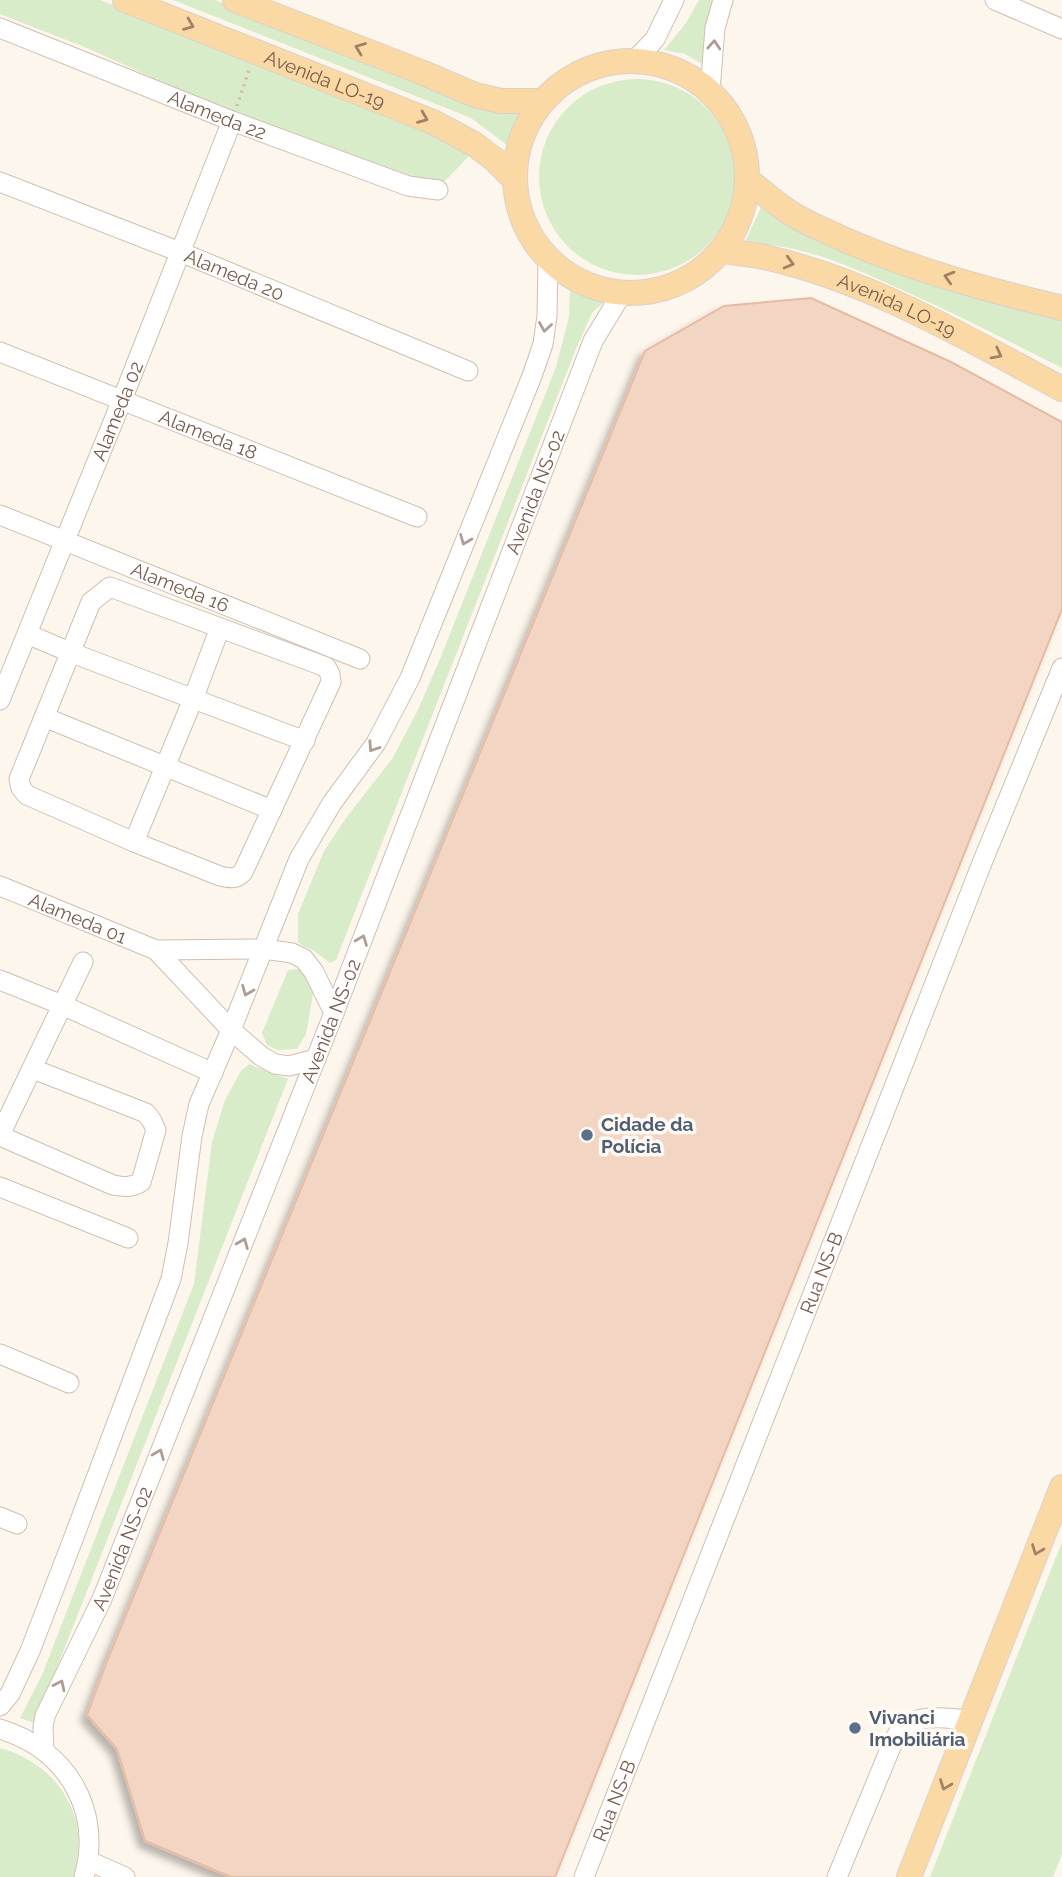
<svg xmlns="http://www.w3.org/2000/svg" width="1062" height="1877" font-family="Raleway,sans-serif">
	<defs>
		<filter id="shadow"><feDropShadow dx="-6" dy="6" stdDeviation="3.5" flood-color="#0004"/></filter>
	</defs>
	<rect width="100%" height="100%" fill="#fdf6ec"/>
	<path fill="#d8ecc9" d="M 0,0 L 100,0 L 374,107 L 473,152 L 441,185 L 408,181 L 237,116 L 87,48 L 0,14 Z
		M 173,0 L 215,0 L 470,100 L 525,110 L 511,148 L 471,118 Z
		M 699,0 L 715,0 L 706,66 L 685,54 L 664,50 L 686,23 Z
		M539 177a98 98 0 1 1 196 0a98 98 0 1 1-196 0Z
		M 764,201 L 915,277 L 1062,320 L 1062,368 C 1009,341 956,314 902,290 C 851,267 802,243 744,244 Z
		M 570,290 L 604,302 L 592,313 L 576,349 L 336,960 L 330,963 L 313,950 L 303,946 L 298,942 L 298,914 L 324,851 L 346,818 L 392,759 L 417,712 L 440,659 L 556,367 L 569,317 Z
		M 300,969 L 310,973 L 315,983 L 306,1034 L 297,1049 L 278,1050 L 267,1045 L 262,1033 L 288,970 Z
		M 249,1064 L 288,1079 L 58,1665 L 37,1724 L 20,1718 L 42,1675 L 194,1284 L 212,1142 L 225,1100 L 241,1071 Z
		M 1062,1542 L 1062,1854 L 1053,1877 L 930,1877 Z
		M 0,1748 C 37,1758 66,1784 76,1821 C 81,1839 77,1859 75,1877 L 0,1877 Z"/>
	<path fill="#f3d5c3" stroke="#e6bba3" stroke-width="2" filter="url(#shadow)" d="M 811,298 L 951,362 L 1062,422 L 1062,609 L 555,1877 L 231,1877 L 145,1841 L 117,1749 L 87,1715 L 107,1661 L 645,351 L 724,306 Z"/>
	<g fill="none" stroke-linecap="round" stroke-linejoin="round">
		<defs>
			<g id="minor">
				<path d="M 995,0 L 1062,29"/>
				<path id="s1" d="M 0,28 L 232,121 L 408,186 L 438,190"/>
				<path d="M 635,60 L 655,39 L 674,0"/>
				<path d="M 710,91 L 715,28 L 723,0"/>
				<path id="s2" d="M 0,182 L 180,252 L 468,371"/>
				<path id="s3" d="M 0,352 L 417,517"/>
				<path id="s4" d="M 0,515 L 360,659"/>
				<path d="M 110,587 L 326,667 L 330,674 L 331,682 L 243,872 C 236,880 230,878 220,876 L 134,842 L 27,795 L 21,788 L 19,779 L 91,602 Z"/>
				<path d="M 27,634 L 72,653 L 305,741"/>
				<path id="s5" d="M 0,700 L 122,400 L 232,121"/>
				<path d="M 44,717 L 272,810"/>
				<path d="M 134,842 L 193,699 L 220,628"/>
				<path id="s6" d="M 0,886 L 156,950 L 264,949 L 292,953 L 304,959 L 314,972 L 334,1013"/>
				<path d="M 156,950 L 231,1030 L 261,1056 L 275,1064 L 289,1066 L 316,1059"/>
				<path d="M 0,980 L 62,1005 L 213,1073"/>
				<path d="M 0,1135 L 83,962"/>
				<path d="M 0,1136 L 113,1185 C 124,1187 131,1188 141,1182 L 156,1130 L 152,1121 L 146,1113 L 33,1069"/>
				<path d="M 0,1187 L 128,1238"/>
				<path d="M 0,1354 L 69,1383"/>
				<path d="M 0,1517 L 17,1524"/>
				<path d="M 0,1706 L 10,1694 L 30,1651 L 72,1542 L 171,1279 L 178,1243 L 192,1136 L 199,1104 L 231,1030 L 299,859 L 332,803 L 376,743 L 410,678 L 532,376 L 543,344 L 547,316 L 548,259"/>
				<path d="M 0,1729 C 66,1749 103,1809 84,1877"/>
				<path id="s7" d="M 44,1750 L 43,1727 L 45,1716 L 102,1599 L 334,1013 L 593,341 L 622,293"/>
				<path d="M 89,1861 L 125,1877"/>
				<path id="s8" d="M 584,1877 L 982,863 L 1062,668"/>
				<path d="M 837,1877 L 893,1742 C 896,1737 898,1731 903,1728 C 921,1712 949,1719 970,1720"/>
			</g>
			<g id="major">
				<path id="s9" d="M 125,0 L 433,122 L 474,144 L 495,160 L 514,179"/>
				<path d="M 235,0 L 421,72 L 475,95 L 501,101 L 541,101"/>
				<circle cx="631" cy="177" r="116"/>
				<path d="M 748,180 C 760,190 773,201 786,210 C 803,222 824,230 843,239 C 913,270 988,290 1062,308"/>
				<path id="s10" d="M 722,251 C 736,253 750,254 764,257 C 871,281 966,338 1062,389"/>
				<path d="M 909,1877 L 1062,1487"/>
			</g>
		</defs>
		<use href="#minor" stroke="#d1beb0" stroke-width="21"/>
		<use href="#major" stroke="#dad1cd" stroke-width="26"/>
		<path stroke="#d9b8a5" stroke-width="3.5" stroke-dasharray="2 5" stroke-linecap="butt" d="M 237,106 L 249,70"/>
		<use href="#minor" stroke="#fff" stroke-width="19"/>
		<use href="#major" stroke="#fbd9a5" stroke-width="24"/>
	</g>
	<defs><path id="oneway-chevron" d="M-2-3.5L2.5 0L-2 3.5" fill="none" stroke-width="1.6" stroke-linecap="round" stroke-linejoin="round" transform="scale(1.75)"/></defs>
	<g stroke="#a18267">
		<use href="#oneway-chevron" transform="translate(189 25) rotate(22)"/>
		<use href="#oneway-chevron" transform="translate(360 48) rotate(-159)"/>
		<use href="#oneway-chevron" transform="translate(423 118) rotate(22)"/>
		<use href="#oneway-chevron" transform="translate(789 263) rotate(15)"/>
		<use href="#oneway-chevron" transform="translate(949 277) rotate(-164)"/>
		<use href="#oneway-chevron" transform="translate(997 354) rotate(28)"/>
		<use href="#oneway-chevron" transform="translate(1037 1550) rotate(111)"/>
		<use href="#oneway-chevron" transform="translate(945 1785) rotate(111)"/>
	</g>
	<g stroke="#af9d94">
		<use href="#oneway-chevron" transform="translate(714 45) rotate(-86)"/>
		<use href="#oneway-chevron" transform="translate(545 327) rotate(99)"/>
		<use href="#oneway-chevron" transform="translate(465 540) rotate(112)"/>
		<use href="#oneway-chevron" transform="translate(373 747) rotate(124)"/>
		<use href="#oneway-chevron" transform="translate(362 940) rotate(-69)"/>
		<use href="#oneway-chevron" transform="translate(247 991) rotate(112)"/>
		<use href="#oneway-chevron" transform="translate(243 1243) rotate(-68)"/>
		<use href="#oneway-chevron" transform="translate(159 1454) rotate(-68)"/>
		<use href="#oneway-chevron" transform="translate(60 1685) rotate(-64)"/>
	</g>
	<g fill="#5c6f8a" stroke="#fffaf3" stroke-width="2.5">
		<circle cx="587" cy="1135" r="7"/>
		<circle cx="855" cy="1728" r="7"/>
	</g>
	<g text-anchor="middle" stroke-width="7" stroke-linejoin="round" paint-order="stroke">
		<g font-size="19" fill="#7a5c4d" stroke="#fffaf3">
			<text dy="7" stroke="none"><textPath href="#s9" startOffset="215">Avenida LO-19</textPath></text>
			<text dy="7" stroke="none"><textPath href="#s1" startOffset="234">Alameda 22</textPath></text>
			<text dy="7" stroke="none"><textPath href="#s2" startOffset="252">Alameda 20</textPath></text>
			<text dy="7" stroke="none"><textPath href="#s10" startOffset="184">Avenida LO-19</textPath></text>
			<text dy="7" stroke="none"><textPath href="#s5" startOffset="312">Alameda 02</textPath></text>
			<text dy="7" stroke="none"><textPath href="#s3" startOffset="224">Alameda 18</textPath></text>
			<text dy="7" stroke="none"><textPath href="#s7" startOffset="1353">Avenida NS-02</textPath></text>
			<text dy="7" stroke="none"><textPath href="#s4" startOffset="194">Alameda 16</textPath></text>
			<text dy="7" stroke="none"><textPath href="#s6" startOffset="84">Alameda 01</textPath></text>
			<text dy="7" stroke="none"><textPath href="#s7" startOffset="786">Avenida NS-02</textPath></text>
			<text dy="7" stroke="none"><textPath href="#s8" startOffset="649">Rua NS-B</textPath></text>
			<text dy="7" stroke="none"><textPath href="#s7" startOffset="219">Avenida NS-02</textPath></text>
			<text dy="7" stroke="none"><textPath href="#s8" startOffset="82">Rua NS-B</textPath></text>
		</g>
		<g font-size="19" font-weight="bold" fill="#4e5e75" stroke="#fffaf3" text-anchor="start">
			<text x="601" y="1131">Cidade da<tspan x="601" dy="22">Polícia</tspan></text>
			<text x="869" y="1724">Vivanci<tspan x="869" dy="22">Imobiliária</tspan></text>
		</g>
	</g>
</svg>
